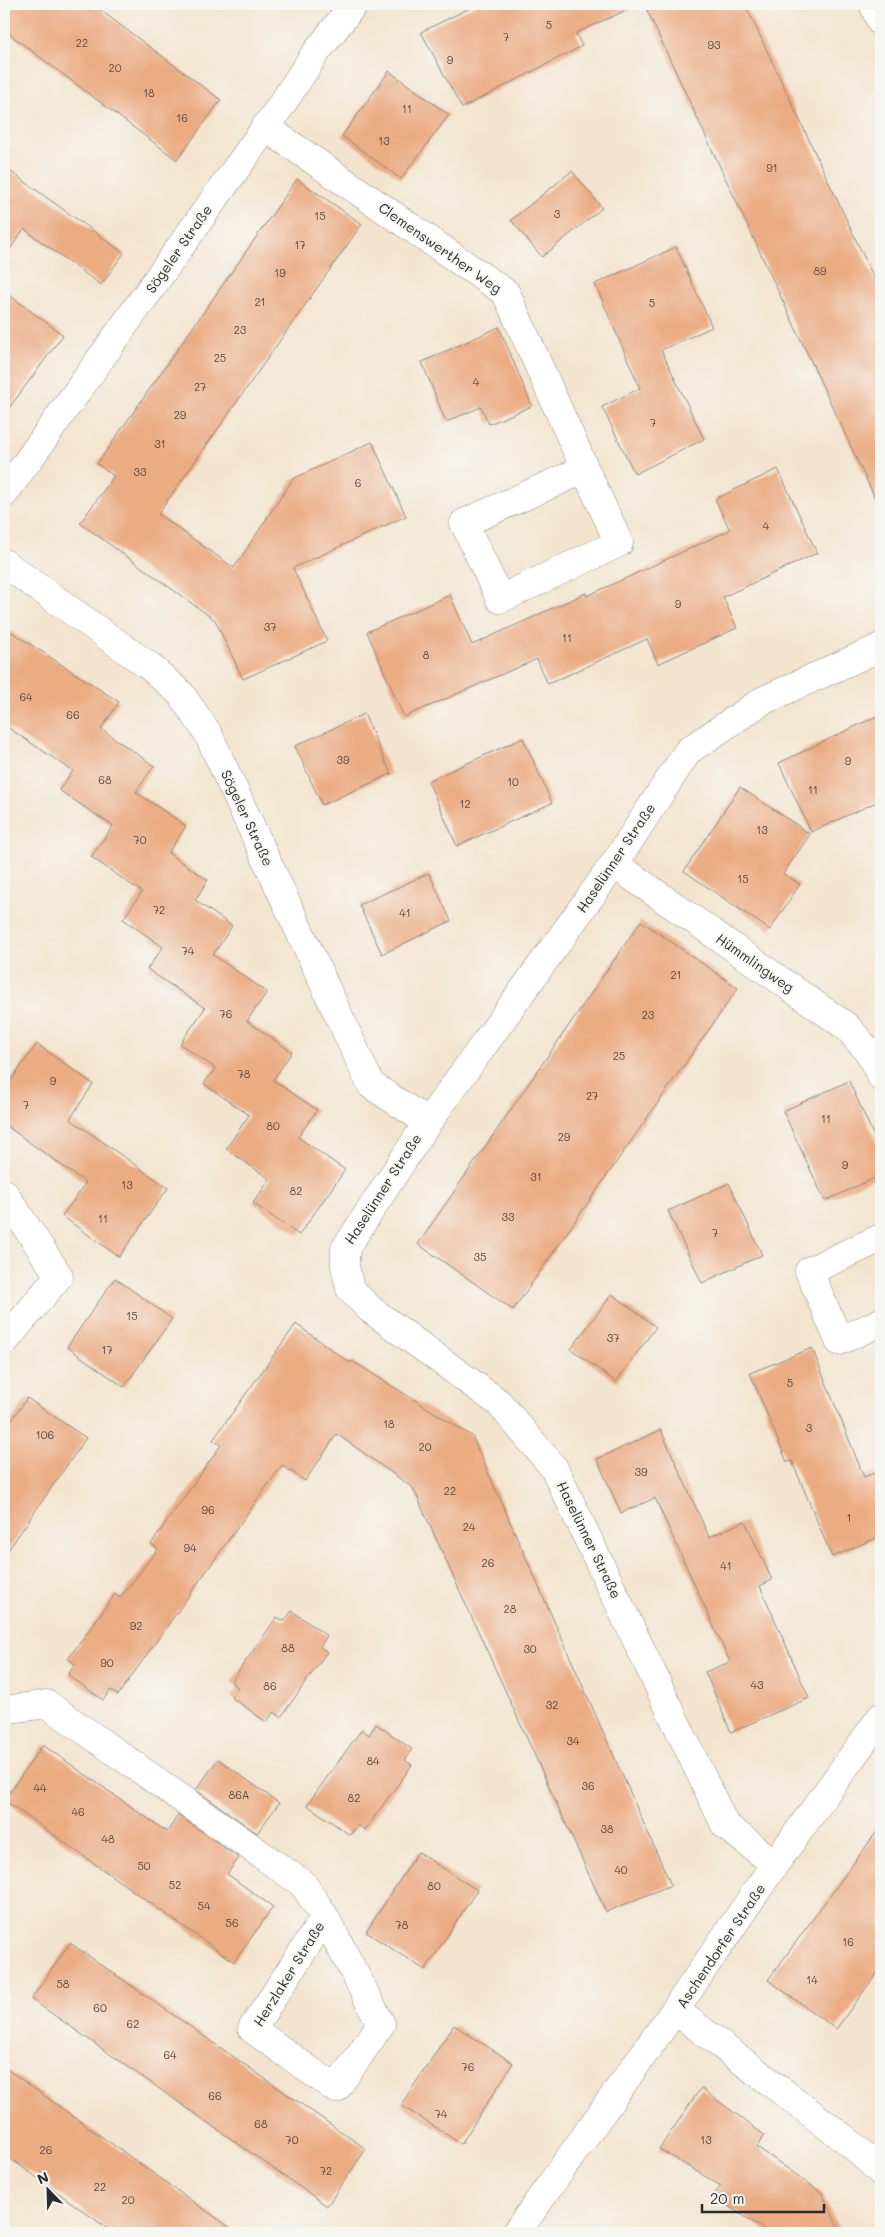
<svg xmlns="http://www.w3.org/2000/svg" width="885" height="2237" font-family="Mali,sans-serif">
	<rect width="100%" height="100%" fill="#f6f6f2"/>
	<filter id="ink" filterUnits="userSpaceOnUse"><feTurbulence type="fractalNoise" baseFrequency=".02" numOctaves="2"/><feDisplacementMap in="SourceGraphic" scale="10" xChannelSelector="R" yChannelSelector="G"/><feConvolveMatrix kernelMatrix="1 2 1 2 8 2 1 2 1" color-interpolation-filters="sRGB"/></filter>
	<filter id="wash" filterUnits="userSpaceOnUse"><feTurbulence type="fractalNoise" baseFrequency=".0096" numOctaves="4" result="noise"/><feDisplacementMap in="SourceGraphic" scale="20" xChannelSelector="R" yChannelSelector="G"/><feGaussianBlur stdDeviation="1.12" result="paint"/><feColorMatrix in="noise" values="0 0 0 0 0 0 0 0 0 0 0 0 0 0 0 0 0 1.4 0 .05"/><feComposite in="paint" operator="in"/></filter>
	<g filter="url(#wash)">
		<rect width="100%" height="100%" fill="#f3e4cf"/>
		<g id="blocks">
			<path fill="#ebab83" d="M 4,4 L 92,4 L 221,100 L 177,160 L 4,30 Z
				M 478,4 L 640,4 L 576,33 L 582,46 L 462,108 L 421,32 Z
				M 644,4 L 745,4 L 881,293 L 881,511 Z
				M 389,71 L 449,115 L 401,179 L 342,136 Z
				M 4,167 L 124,253 L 101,285 L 24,229 L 4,258 Z
				M 572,171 L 602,208 L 542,257 L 511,220 Z
				M 297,179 L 362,224 L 158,514 L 234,568 L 293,479 L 372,442 L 406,516 L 293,568 L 327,641 L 243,679 L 215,620 L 80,523 L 114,476 L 97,464 Z
				M 676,247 L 712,327 L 661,350 L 704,439 L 635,474 L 602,407 L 640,388 L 595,284 Z
				M 4,291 L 63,335 L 4,415 Z
				M 499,327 L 532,406 L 489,424 L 481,407 L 446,422 L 422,362 Z
				M 778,469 L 817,553 L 723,597 L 737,628 L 658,664 L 647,639 L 548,684 L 537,659 L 404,717 L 367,632 L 450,595 L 472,645 L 586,593 L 587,596 L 730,530 L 715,499 Z
				M 4,627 L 119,702 L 101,729 L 154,766 L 136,792 L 186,826 L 168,853 L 208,880 L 195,900 L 232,926 L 213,955 L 267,992 L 247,1021 L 292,1052 L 273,1080 L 317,1110 L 298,1137 L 345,1170 L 299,1235 L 253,1203 L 270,1179 L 226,1149 L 249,1115 L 204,1084 L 215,1068 L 180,1044 L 205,1008 L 147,969 L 163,947 L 123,919 L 142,892 L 91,857 L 113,826 L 59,790 L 73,771 L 4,725 Z
				M 364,714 L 391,774 L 322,805 L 295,746 Z
				M 881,714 L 881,800 L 811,832 L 779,763 Z
				M 523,738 L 552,803 L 457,846 L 428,781 Z
				M 740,787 L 810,834 L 783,874 L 800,884 L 770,930 L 684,871 Z
				M 429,873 L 451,921 L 382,954 L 359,905 Z
				M 641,921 L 738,988 L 513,1310 L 418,1244 Z
				M 37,1044 L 93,1084 L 70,1119 L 168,1188 L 119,1257 L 62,1216 L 86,1183 L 4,1124 L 4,1090 Z
				M 849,1081 L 881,1152 L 881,1175 L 825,1201 L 783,1111 Z
				M 729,1183 L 762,1255 L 702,1283 L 668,1211 Z
				M 115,1278 L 172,1319 L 124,1387 L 67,1347 Z
				M 612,1294 L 656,1327 L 616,1382 L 571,1349 Z
				M 296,1324 L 350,1363 L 352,1361 L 472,1436 L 671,1885 L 606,1912 L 413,1488 L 337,1434 L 305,1481 L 282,1465 L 118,1695 L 111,1690 L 103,1700 L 68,1675 L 75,1664 L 68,1659 L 115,1594 L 120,1598 L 158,1549 L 151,1544 L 221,1445 L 213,1440 Z
				M 812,1348 L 864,1477 L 874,1473 L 881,1490 L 881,1536 L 832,1557 L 792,1461 L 787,1462 L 750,1373 Z
				M 27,1398 L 86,1438 L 4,1556 L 4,1431 Z
				M 661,1430 L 709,1537 L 745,1521 L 772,1580 L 760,1586 L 809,1698 L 731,1732 L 705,1672 L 730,1662 L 655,1498 L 621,1513 L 597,1459 Z
				M 292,1611 L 327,1636 L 320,1647 L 327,1652 L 281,1717 L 274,1712 L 266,1722 L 231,1697 L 238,1687 L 231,1682 L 277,1617 L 284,1621 Z
				M 376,1724 L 412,1749 L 405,1760 L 412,1765 L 365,1830 L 358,1825 L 350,1835 L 307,1805 L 362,1729 L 369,1735 Z
				M 43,1745 L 167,1832 L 178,1815 L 239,1858 L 227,1874 L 273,1907 L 234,1962 L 4,1800 Z
				M 218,1759 L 279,1803 L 257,1833 L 196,1790 Z
				M 881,1826 L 881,1968 L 836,2029 L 768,1980 Z
				M 418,1852 L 477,1890 L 425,1970 L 366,1932 Z
				M 70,1943 L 366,2149 L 327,2206 L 31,1999 Z
				M 454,2025 L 513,2063 L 461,2144 L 401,2105 Z
				M 4,2067 L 185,2196 L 238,2233 L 114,2233 L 4,2154 Z
				M 701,2088 L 764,2135 L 757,2147 L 822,2193 L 841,2233 L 770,2233 L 713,2196 L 721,2186 L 659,2149 Z"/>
		</g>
	</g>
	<g filter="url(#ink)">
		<use href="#blocks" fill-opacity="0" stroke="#8f887d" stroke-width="1"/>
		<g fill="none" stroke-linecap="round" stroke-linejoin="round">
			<defs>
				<path id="minor" d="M 873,4 L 881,22
					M 265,127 L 506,293 L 585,469 L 464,523 L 500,599 L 619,543 L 585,469
					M 4,494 L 280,107 L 315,54 L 354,4
					M 4,563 L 149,666 L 180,693 L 207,732 L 371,1085 L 428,1122
					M 614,864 L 847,1027 L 869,1052 L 881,1077
					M 4,1193 L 59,1276 L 4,1342
					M 881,1238 L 809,1271 L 839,1341 L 881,1322
					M 4,1710 L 47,1704 L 303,1884 L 325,1917 L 381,2024 L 336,2089 L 252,2029 L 325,1917
					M 881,1717 L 775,1864 L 675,2010 L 850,2143 L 881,2172
					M 775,1864 L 725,1825 L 554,1468 L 499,1403 L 370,1309 L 350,1289 L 345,1266 L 345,1249 L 428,1122 L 614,864 L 688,751 L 762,701 L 881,647
					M 516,2233 L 675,2010"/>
			</defs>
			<use href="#minor" stroke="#8f887d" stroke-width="29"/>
			<use href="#minor" stroke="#fff" stroke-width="28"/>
		</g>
	</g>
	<g text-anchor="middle" stroke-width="4" stroke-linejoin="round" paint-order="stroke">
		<g font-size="11" fill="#5b4b41">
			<text x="549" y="29">5</text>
			<text x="506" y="41">7</text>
			<text x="82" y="47">22</text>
			<text x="714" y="49">93</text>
			<text x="450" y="64">9</text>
			<text x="115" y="72">20</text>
			<text x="149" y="97">18</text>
			<text x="407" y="113">11</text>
			<text x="182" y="122">16</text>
			<text x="384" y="145">13</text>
			<text x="772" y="172">91</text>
			<text x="557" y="218">3</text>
			<text x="320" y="220">15</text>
			<text x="300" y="249">17</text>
			<text x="820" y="275">89</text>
			<text x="280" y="277">19</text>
			<text x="260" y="306">21</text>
			<text x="652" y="307">5</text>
			<text x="240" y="334">23</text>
			<text x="220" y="362">25</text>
			<text x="476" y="386">4</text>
			<text x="200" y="391">27</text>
			<text x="180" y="419">29</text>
			<text x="653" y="427">7</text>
			<text x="160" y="448">31</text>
			<text x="140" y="476">33</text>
			<text x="358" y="487">6</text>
			<text x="766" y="530">4</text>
			<text x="678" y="608">9</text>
			<text x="270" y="631">37</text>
			<text x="567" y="642">11</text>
			<text x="426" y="659">8</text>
			<text x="26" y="701">64</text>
			<text x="73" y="719">66</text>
			<text x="343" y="764">39</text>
			<text x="848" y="765">9</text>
			<text x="105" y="784">68</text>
			<text x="513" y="786">10</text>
			<text x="813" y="794">11</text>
			<text x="465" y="808">12</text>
			<text x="762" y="834">13</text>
			<text x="140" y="844">70</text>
			<text x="743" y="883">15</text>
			<text x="159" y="914">72</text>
			<text x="405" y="917">41</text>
			<text x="188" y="955">74</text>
			<text x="676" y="979">21</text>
			<text x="226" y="1018">76</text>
			<text x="648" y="1019">23</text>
			<text x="619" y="1060">25</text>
			<text x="244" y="1078">78</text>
			<text x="53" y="1085">9</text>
			<text x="592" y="1100">27</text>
			<text x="26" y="1109">7</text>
			<text x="826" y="1123">11</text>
			<text x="273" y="1130">80</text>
			<text x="564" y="1141">29</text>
			<text x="845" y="1169">9</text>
			<text x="536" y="1181">31</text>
			<text x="127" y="1189">13</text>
			<text x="296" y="1195">82</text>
			<text x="508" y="1221">33</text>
			<text x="103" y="1223">11</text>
			<text x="715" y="1237">7</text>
			<text x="480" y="1261">35</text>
			<text x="132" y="1320">15</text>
			<text x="613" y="1342">37</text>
			<text x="107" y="1354">17</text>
			<text x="790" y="1387">5</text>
			<text x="389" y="1428">18</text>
			<text x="809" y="1432">3</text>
			<text x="45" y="1439">106</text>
			<text x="425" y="1451">20</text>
			<text x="641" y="1476">39</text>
			<text x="450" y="1495">22</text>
			<text x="208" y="1514">96</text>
			<text x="849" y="1522">1</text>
			<text x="469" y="1531">24</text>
			<text x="190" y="1552">94</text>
			<text x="488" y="1567">26</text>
			<text x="726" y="1570">41</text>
			<text x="510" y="1613">28</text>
			<text x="136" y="1630">92</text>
			<text x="288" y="1652">88</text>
			<text x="530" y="1653">30</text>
			<text x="107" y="1667">90</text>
			<text x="757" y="1689">43</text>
			<text x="270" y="1690">86</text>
			<text x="552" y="1709">32</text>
			<text x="573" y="1745">34</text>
			<text x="373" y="1765">84</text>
			<text x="588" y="1790">36</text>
			<text x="40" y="1792">44</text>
			<text x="239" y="1799">86A</text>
			<text x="354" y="1802">82</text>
			<text x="78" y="1816">46</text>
			<text x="607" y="1833">38</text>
			<text x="108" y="1843">48</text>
			<text x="144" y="1870">50</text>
			<text x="621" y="1874">40</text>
			<text x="175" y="1889">52</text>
			<text x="434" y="1890">80</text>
			<text x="204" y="1910">54</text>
			<text x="232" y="1927">56</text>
			<text x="402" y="1929">78</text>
			<text x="848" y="1946">16</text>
			<text x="812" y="1984">14</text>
			<text x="63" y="1988">58</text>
			<text x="100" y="2012">60</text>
			<text x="133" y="2028">62</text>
			<text x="170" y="2059">64</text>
			<text x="468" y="2071">76</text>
			<text x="215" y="2100">66</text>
			<text x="441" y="2118">74</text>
			<text x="261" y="2128">68</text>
			<text x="292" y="2144">70</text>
			<text x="706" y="2144">13</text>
			<text x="46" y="2154">26</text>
			<text x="326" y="2175">72</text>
			<text x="100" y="2191">22</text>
			<text x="128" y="2204">20</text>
		</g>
		<g font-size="14" fill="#2b2b2b" stroke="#f6f6f2">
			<text transform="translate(440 248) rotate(35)" y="5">Clemenswerther Weg</text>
			<text transform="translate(179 249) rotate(-55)" y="5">Sögeler Straße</text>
			<text transform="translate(247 818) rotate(65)" y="5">Sögeler Straße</text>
			<text transform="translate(616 858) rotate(-56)" y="5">Haselünner Straße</text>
			<text transform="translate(755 963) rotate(35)" y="5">Hümmlingweg</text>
			<text transform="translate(383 1189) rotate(-57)" y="5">Haselünner Straße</text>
			<text transform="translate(589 1540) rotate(64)" y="5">Haselünner Straße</text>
			<text transform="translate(721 1946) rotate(-56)" y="5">Aschendorfer Straße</text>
			<text transform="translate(289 1974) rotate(-58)" y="5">Herzlaker Straße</text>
		</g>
	</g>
	<rect width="885" height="2237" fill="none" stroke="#f6f6f2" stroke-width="20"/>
	<g transform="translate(48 2190) rotate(337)" stroke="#f6f6f2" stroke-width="4" paint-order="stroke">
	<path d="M0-4L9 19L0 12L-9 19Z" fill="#2b2b2b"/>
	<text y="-8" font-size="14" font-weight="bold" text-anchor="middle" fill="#2b2b2b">N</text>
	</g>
	<path d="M702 2204v8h122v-8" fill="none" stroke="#2b2b2b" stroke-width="2.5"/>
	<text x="710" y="2204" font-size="15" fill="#2b2b2b" stroke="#f6f6f2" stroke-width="4" paint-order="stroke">20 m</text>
</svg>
